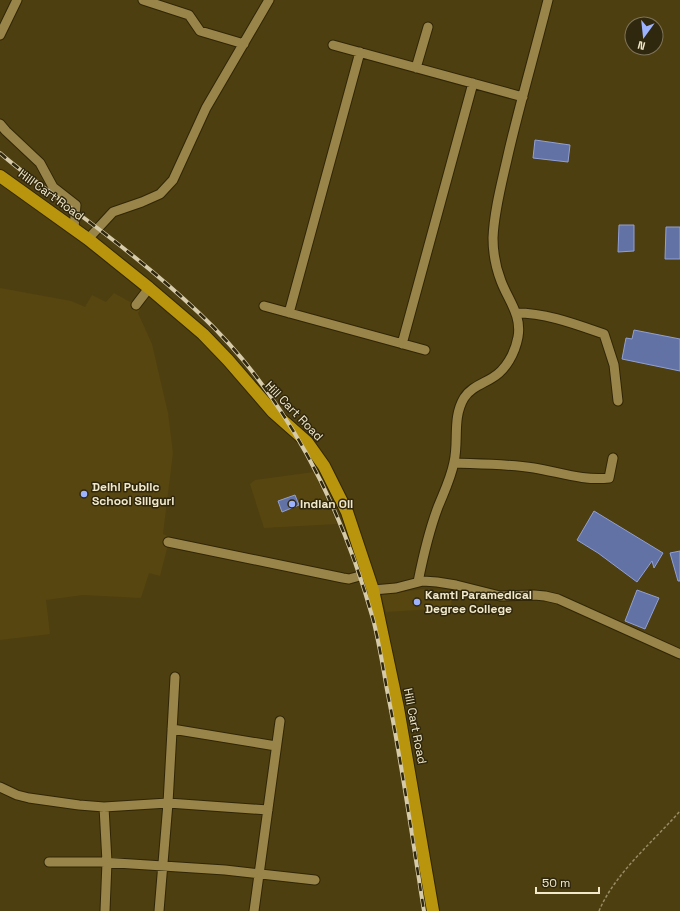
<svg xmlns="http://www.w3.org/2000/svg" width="680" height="911" font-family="'Space Grotesk',sans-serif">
	<rect width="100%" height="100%" fill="#4e3f11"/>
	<path fill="#57460f" d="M 0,288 L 71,301 L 85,307 L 92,295 L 106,302 L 114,293 L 141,308 L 138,313 L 152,344 L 168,413 L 173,453 L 163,534 L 170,537 L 160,576 L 149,573 L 141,598 L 83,595 L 46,600 L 50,634 L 0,640 Z
		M 314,472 L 337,524 L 264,528 L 250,484 L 255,480 Z
		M 423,589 L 452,590 L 451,612 L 434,609 L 386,612 L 381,595 Z"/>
	<path fill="#6372a5" stroke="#90a0d6" d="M 535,140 L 570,145 L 568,162 L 533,158 Z
		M 619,225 L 634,225 L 634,251 L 618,252 Z
		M 666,227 L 680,227 L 680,259 L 665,259 Z
		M 634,330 L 680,339 L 680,371 L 622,359 L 626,338 L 632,339 Z
		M 295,495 L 299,505 L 282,512 L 278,501 Z
		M 594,511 L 663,553 L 654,568 L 652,561 L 637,582 L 598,553 L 577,540 Z
		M 680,551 L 680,581 L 678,581 L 670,553 Z
		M 637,590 L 659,598 L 645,629 L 625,621 Z"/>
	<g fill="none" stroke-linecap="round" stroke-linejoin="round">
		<defs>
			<path id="minor" d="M 143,0 L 189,15 L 200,31 L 244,44
				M 0,35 L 17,0
				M 333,45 L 523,97
				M 416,68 L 428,27
				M 0,124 L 6,131 L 40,163 L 53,187 L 76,205 L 74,228
				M 88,239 L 113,212 L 142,202 L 160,194 L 173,180 L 206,108 L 269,0
				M 136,305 L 149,288
				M 264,306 L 425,350
				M 289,313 L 360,52
				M 516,313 C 547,313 575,324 604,334 L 614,365 L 618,401
				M 402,344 L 473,83
				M 454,463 C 481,464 508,464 534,468 C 559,472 583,481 609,478 L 613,458
				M 168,542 L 343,578 L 349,579 L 367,574
				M 418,582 C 423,557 429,531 438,507 C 444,492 451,478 454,462 C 459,441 452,418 464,398 C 470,388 482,384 492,378 C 506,370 515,353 518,337 C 522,315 508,300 501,281 C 496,268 493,253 493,238 C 494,211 502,182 508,155 C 520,103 535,52 548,0
				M 373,590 L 396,588 L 423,581 L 437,582 L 456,585 L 500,596 L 534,595 L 545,596 L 558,599 L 680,654
				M 172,729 L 276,746
				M 0,787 L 17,795 L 29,798 L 79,805 L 104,807 L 168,803 L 268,810
				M 104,807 L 107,862 L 105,911
				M 49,862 L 101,862 L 225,870 L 315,880
				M 159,911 L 168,803 L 175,677
				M 254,911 L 280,721"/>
			<path id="highway" d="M 0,176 L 88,239 L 149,288 L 203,334 L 228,360 L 273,412 L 307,442 L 324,466 L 347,512 L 373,590 L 398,708 L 433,911"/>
		</defs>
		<use href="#minor" stroke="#302606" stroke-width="11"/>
		<use href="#highway" stroke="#302606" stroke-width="14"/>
		<path stroke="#988c65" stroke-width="1.5" stroke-dasharray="3 2" stroke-linecap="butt" d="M 599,911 C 615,873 653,842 680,811"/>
		<use href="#minor" stroke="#99854a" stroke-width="9"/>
		<use href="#highway" stroke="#b8950d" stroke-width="12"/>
		<defs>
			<path id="rail" d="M 0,153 C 24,174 51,192 76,212 C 118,243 161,277 199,313 C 286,395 341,505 373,619 C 379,642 383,667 387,690 C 402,763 412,837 424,911"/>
		</defs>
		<use href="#rail" stroke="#d5caa9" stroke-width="4"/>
		<use href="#rail" stroke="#2f270e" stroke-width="2.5" stroke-dasharray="8" stroke-linecap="butt"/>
	</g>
	<g fill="#9eb3fd" stroke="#2f270e" stroke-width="1.5">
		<circle cx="84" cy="494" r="4"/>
		<circle cx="292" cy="504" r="4"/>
		<circle cx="417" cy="602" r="4"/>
	</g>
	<g text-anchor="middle" stroke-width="3" stroke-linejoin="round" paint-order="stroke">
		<g font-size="12" fill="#f2e8ca" stroke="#2f270e">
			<text transform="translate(51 195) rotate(36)" y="4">Hill Cart Road</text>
			<text transform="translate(294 411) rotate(46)" y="4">Hill Cart Road</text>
			<text transform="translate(415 726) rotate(79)" y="4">Hill Cart Road</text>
		</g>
		<g font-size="12" font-weight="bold" fill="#f2e8ca" stroke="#2f270e" text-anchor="start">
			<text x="92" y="491">Delhi Public<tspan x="92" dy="14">School Siliguri</tspan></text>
			<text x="300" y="508">Indian Oil</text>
			<text x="425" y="599">Kamti Paramedical<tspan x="425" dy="14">Degree College</tspan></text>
		</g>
	</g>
	<g transform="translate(644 36) rotate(195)"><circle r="19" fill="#2f270e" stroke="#7d7459"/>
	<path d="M0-3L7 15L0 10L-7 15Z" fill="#9eb3fd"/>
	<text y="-6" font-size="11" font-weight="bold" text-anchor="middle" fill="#f2e8ca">N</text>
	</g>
	<path d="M536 887v6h63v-6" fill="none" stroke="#f2e8ca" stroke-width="2"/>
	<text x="542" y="887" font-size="12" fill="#f2e8ca" stroke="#2f270e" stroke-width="3" paint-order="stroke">50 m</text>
</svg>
